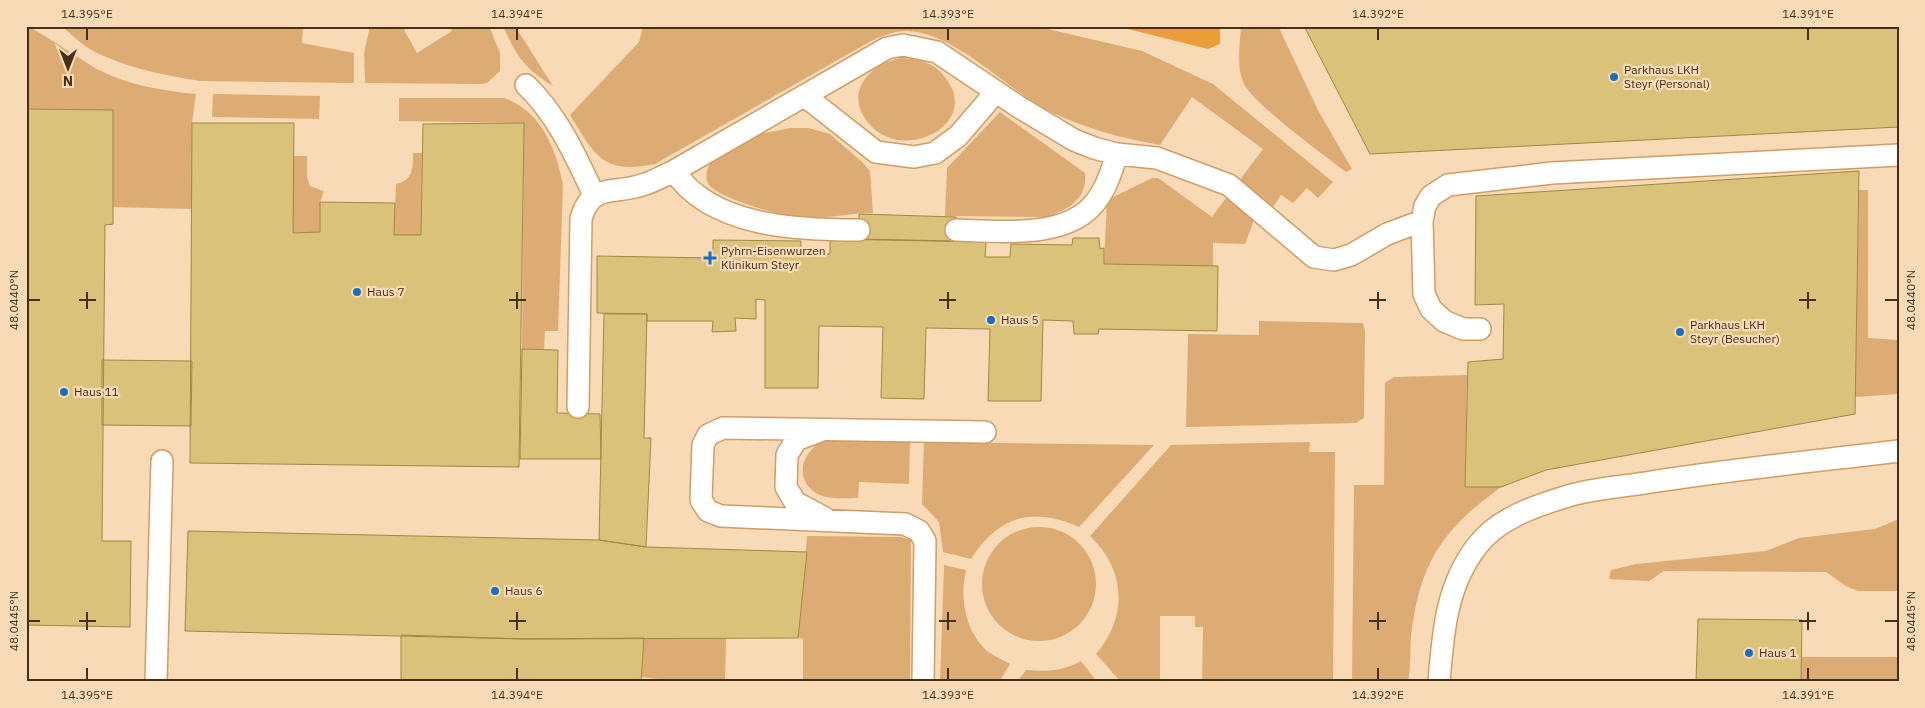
<svg xmlns="http://www.w3.org/2000/svg" width="1925" height="708" font-family="'IBM Plex Sans',sans-serif">
	<rect width="100%" height="100%" fill="#f8dab7"/>
	<path fill="#dcac74" d="M 26,26 C 32,26 87,64 99,70 C 128,85 163,91 196,94 L 192,123 L 193,209 L 112,207 L 26,109 Z
		M 61,26 L 292,26 L 303,28 L 302,43 L 354,53 L 354,83 L 200,81 C 163,75 121,67 88,48 C 79,42 70,33 61,26 Z
		M 370,26 L 408,26 L 404,30 L 417,53 L 452,31 L 449,26 L 489,26 L 500,53 L 500,71 L 487,83 L 480,84 L 365,83 L 364,53 Z
		M 503,26 L 515,26 L 553,86 C 525,69 516,56 503,26 Z
		M 643,26 L 1035,26 L 1142,51 L 1213,84 L 1333,182 L 1318,198 L 1307,188 L 1293,203 L 1281,195 L 1273,207 L 1239,181 L 1263,149 L 1192,97 L 1160,145 C 1122,138 1086,129 1051,112 C 1007,91 956,32 907,31 C 894,31 882,36 871,41 L 655,164 C 602,175 595,155 570,115 L 639,42 Z
		M 1241,26 L 1278,26 L 1319,112 L 1352,169 L 1346,172 C 1325,156 1255,105 1244,84 C 1236,68 1240,43 1241,26 Z
		M 901,58 C 920,59 936,63 947,80 C 979,125 905,162 871,126 C 842,95 867,65 901,58 Z
		M 213,94 L 320,96 L 319,119 L 212,117 Z
		M 399,98 L 504,98 C 541,111 556,148 563,185 L 558,331 L 545,331 L 544,349 L 522,349 L 524,123 L 399,121 Z
		M 1000,112 L 1085,173 C 1088,199 1068,210 1046,217 L 945,216 L 947,168 Z
		M 791,128 L 808,128 L 830,134 L 862,162 L 870,171 L 873,213 C 849,213 828,219 804,218 C 786,218 722,199 710,186 C 704,179 706,169 711,162 L 760,134 Z
		M 413,153 L 422,153 L 421,235 L 394,235 L 396,184 C 413,180 413,169 413,153 Z
		M 292,156 L 307,156 L 307,177 L 310,186 L 324,191 L 320,202 L 320,232 L 293,233 Z
		M 1152,178 L 1158,178 L 1212,217 L 1226,198 L 1255,218 L 1245,244 L 1213,243 L 1213,266 L 1104,264 L 1107,200 Z
		M 1859,190 L 1868,190 L 1868,338 L 1899,340 L 1899,394 L 1855,397 Z
		M 1259,321 L 1363,323 L 1365,332 L 1364,418 L 1356,423 L 1186,427 L 1188,334 L 1259,335 Z
		M 1467,375 L 1465,487 L 1501,487 C 1442,530 1420,562 1411,636 C 1410,652 1411,666 1408,682 L 1352,682 L 1354,485 L 1384,485 L 1385,383 L 1394,377 Z
		M 826,439 L 910,441 L 909,484 L 859,482 L 858,498 C 844,498 824,501 812,490 C 793,473 806,448 826,439 Z
		M 924,442 L 1154,445 L 1079,527 C 1033,506 998,516 971,559 L 943,552 L 939,522 L 922,504 Z
		M 1310,442 L 1309,452 L 1335,452 L 1333,682 L 1202,682 L 1203,627 L 1195,627 L 1195,616 L 1160,616 L 1160,681 L 1120,681 L 1096,654 C 1128,617 1126,570 1090,536 L 1171,445 Z
		M 1899,519 L 1899,591 L 1858,591 L 1846,586 L 1826,572 L 1664,571 L 1649,581 L 1609,579 L 1611,570 L 1636,564 L 1766,551 L 1799,538 L 1875,529 Z
		M982 584a57 57 0 1 1 114 0a57 57 0 1 1-114 0Z
		M 807,536 L 901,537 L 911,540 L 910,682 L 803,682 L 803,639 L 798,638 Z
		M 944,565 L 966,570 C 960,596 964,627 984,648 C 990,655 1002,659 1010,664 L 999,682 L 940,682 Z
		M 644,638 L 726,638 L 725,682 L 660,682 L 660,679 L 641,677 Z
		M 1801,657 L 1899,657 L 1899,682 L 1801,682 Z
		M 1081,661 L 1097,682 L 1017,682 L 1026,670 C 1046,672 1063,671 1081,661 Z"/>
	<path fill="#e99e38" d="M 1116,26 L 1220,26 L 1220,44 L 1208,49 Z"/>
	<path fill="#dbc27b" stroke="#a18843" d="M 1304,26 L 1899,26 L 1899,127 L 1370,154 Z
		M 26,109 L 113,110 L 113,224 L 105,225 L 102,541 L 131,541 L 130,627 L 26,625 Z
		M 192,123 L 294,123 L 293,233 L 320,232 L 320,202 L 395,203 L 394,235 L 421,235 L 423,124 L 524,123 L 519,467 L 190,463 Z
		M 1859,171 L 1855,414 L 1546,470 L 1501,487 L 1465,487 L 1468,362 L 1503,359 L 1504,304 L 1475,305 L 1476,196 Z
		M 859,214 L 956,217 L 955,241 L 858,239 Z
		M 1073,238 L 1099,238 L 1100,249 L 1104,248 L 1104,264 L 1218,266 L 1217,331 L 1099,329 L 1098,334 L 1074,334 L 1073,321 L 1043,320 L 1041,401 L 988,401 L 990,329 L 926,328 L 924,399 L 881,398 L 883,327 L 819,326 L 818,388 L 765,388 L 765,300 L 756,299 L 756,319 L 735,318 L 736,331 L 712,332 L 713,321 L 647,321 L 647,314 L 597,313 L 597,256 L 713,258 L 713,240 L 801,241 L 801,253 L 830,254 L 830,239 L 986,242 L 985,257 L 1010,257 L 1011,244 L 1072,245 Z
		M 604,314 L 647,314 L 644,438 L 651,438 L 646,547 L 599,540 Z
		M 522,349 L 558,350 L 557,413 L 600,414 L 601,459 L 520,459 Z
		M 102,360 L 192,361 L 191,426 L 102,425 Z
		M 188,531 L 599,540 L 646,547 L 807,552 L 798,638 L 525,639 L 185,631 Z
		M 1698,619 L 1802,620 L 1801,682 L 1696,682 Z
		M 401,635 L 525,639 L 644,638 L 641,682 L 401,682 Z"/>
	<g fill="none" stroke-linecap="round" stroke-linejoin="round">
		<defs>
			<path id="service" d="M 526,85 C 558,116 575,155 594,195
				M 806,97 L 876,152 L 914,157 L 935,153 L 958,136 L 996,92
				M 674,171 C 711,227 798,230 859,230
				M 956,230 C 996,231 1062,239 1092,206 C 1106,191 1111,172 1117,154
				M 1480,329 L 1463,329 L 1444,321 L 1431,309 L 1424,294 L 1422,221 L 1425,206 L 1431,196 L 1448,185 L 1552,173 L 1899,155
				M 578,407 L 581,219 C 591,182 614,195 642,185 C 653,182 663,176 674,171 L 887,48 L 903,45 L 937,52 L 1019,107 L 1074,140 L 1094,148 L 1117,154 L 1157,158 L 1229,185 L 1314,257 L 1334,260 L 1351,255 L 1387,234 L 1422,221
				M 820,431 L 796,440 L 787,455 L 786,487 L 795,502 L 825,518
				M 156,682 L 162,461
				M 923,682 L 925,541 L 919,531 L 905,524 L 721,516 L 708,511 L 701,500 L 703,445 L 708,435 L 723,428 L 985,432
				M 1439,682 C 1443,633 1446,586 1477,546 C 1497,519 1535,506 1565,497 C 1592,488 1623,487 1651,482 C 1733,469 1816,461 1899,451"/>
		</defs>
		<use href="#service" stroke="#ce9e65" stroke-width="24"/>
		<use href="#service" stroke="#fff" stroke-width="21"/>
	</g>
	<path fill="none" stroke="#443018" stroke-width="2" d="M 87,28 L 87,40M 517,28 L 517,40M 948,28 L 948,40M 1378,28 L 1378,40M 1808,28 L 1808,40M 87,292 L 87,309M 517,292 L 517,309M 948,292 L 948,309M 1378,292 L 1378,309M 1808,292 L 1808,309M 28,300 L 40,300M 79,300 L 96,300M 509,300 L 526,300M 939,300 L 956,300M 1369,300 L 1386,300M 1799,300 L 1816,300M 1885,300 L 1898,300M 87,612 L 87,630M 517,612 L 517,630M 948,612 L 948,630M 1378,612 L 1378,630M 1808,612 L 1808,630M 28,621 L 40,621M 79,621 L 96,621M 509,621 L 526,621M 939,621 L 956,621M 1369,621 L 1386,621M 1799,621 L 1816,621M 1885,621 L 1898,621M 87,668 L 87,680M 517,668 L 517,680M 948,668 L 948,680M 1378,668 L 1378,680M 1808,668 L 1808,680"/>
	<g fill="#1771be" stroke="#f8dab7" stroke-width="2">
		<circle cx="1614" cy="77" r="5"/>
		<path d="M707.5 250.5h5v5h5v5h-5v5h-5v-5h-5v-5h5z"/>
		<circle cx="357" cy="292" r="5"/>
		<circle cx="991" cy="320" r="5"/>
		<circle cx="1680" cy="332" r="5"/>
		<circle cx="64" cy="392" r="5"/>
		<circle cx="495" cy="591" r="5"/>
		<circle cx="1749" cy="653" r="5"/>
	</g>
	<g text-anchor="middle" stroke-width="4.5" stroke-linejoin="round" paint-order="stroke">
		<g font-size="12" fill="#443018" stroke="#f8dab7" text-anchor="start">
			<text x="1624" y="74">Parkhaus LKH<tspan x="1624" dy="14">Steyr (Personal)</tspan></text>
			<text x="721" y="255">Pyhrn-Eisenwurzen<tspan x="721" dy="14">Klinikum Steyr</tspan></text>
			<text x="367" y="296">Haus 7</text>
			<text x="1001" y="324">Haus 5</text>
			<text x="1690" y="329">Parkhaus LKH<tspan x="1690" dy="14">Steyr (Besucher)</tspan></text>
			<text x="74" y="396">Haus 11</text>
			<text x="505" y="595">Haus 6</text>
			<text x="1759" y="657">Haus 1</text>
		</g>
	</g>
	<rect width="1925" height="708" fill="none" stroke="#f8dab7" stroke-width="55"/>
	<g transform="translate(68 68) rotate(180)" stroke="#f8dab7" stroke-width="4" paint-order="stroke">
	<path d="M0-4L9 19L0 12L-9 19Z" fill="#443018"/>
	<text y="-8" font-size="14" font-weight="bold" text-anchor="middle" fill="#443018">N</text>
	</g>
	<rect x="28" y="28" width="1870" height="652" fill="none" stroke="#443018" stroke-width="2"/>
	<g font-size="12" text-anchor="middle" fill="#443018">
		<text x="87" y="18">14.395°E</text>
		<text x="517" y="18">14.394°E</text>
		<text x="948" y="18">14.393°E</text>
		<text x="1378" y="18">14.392°E</text>
		<text x="1808" y="18">14.391°E</text>
		<text transform="translate(1911 300) rotate(-90)" y="4">48.0440°N</text>
		<text transform="translate(14 300) rotate(-90)" y="4">48.0440°N</text>
		<text transform="translate(1911 621) rotate(-90)" y="4">48.0445°N</text>
		<text transform="translate(14 621) rotate(-90)" y="4">48.0445°N</text>
		<text x="87" y="699">14.395°E</text>
		<text x="517" y="699">14.394°E</text>
		<text x="948" y="699">14.393°E</text>
		<text x="1378" y="699">14.392°E</text>
		<text x="1808" y="699">14.391°E</text>
	</g>
</svg>
